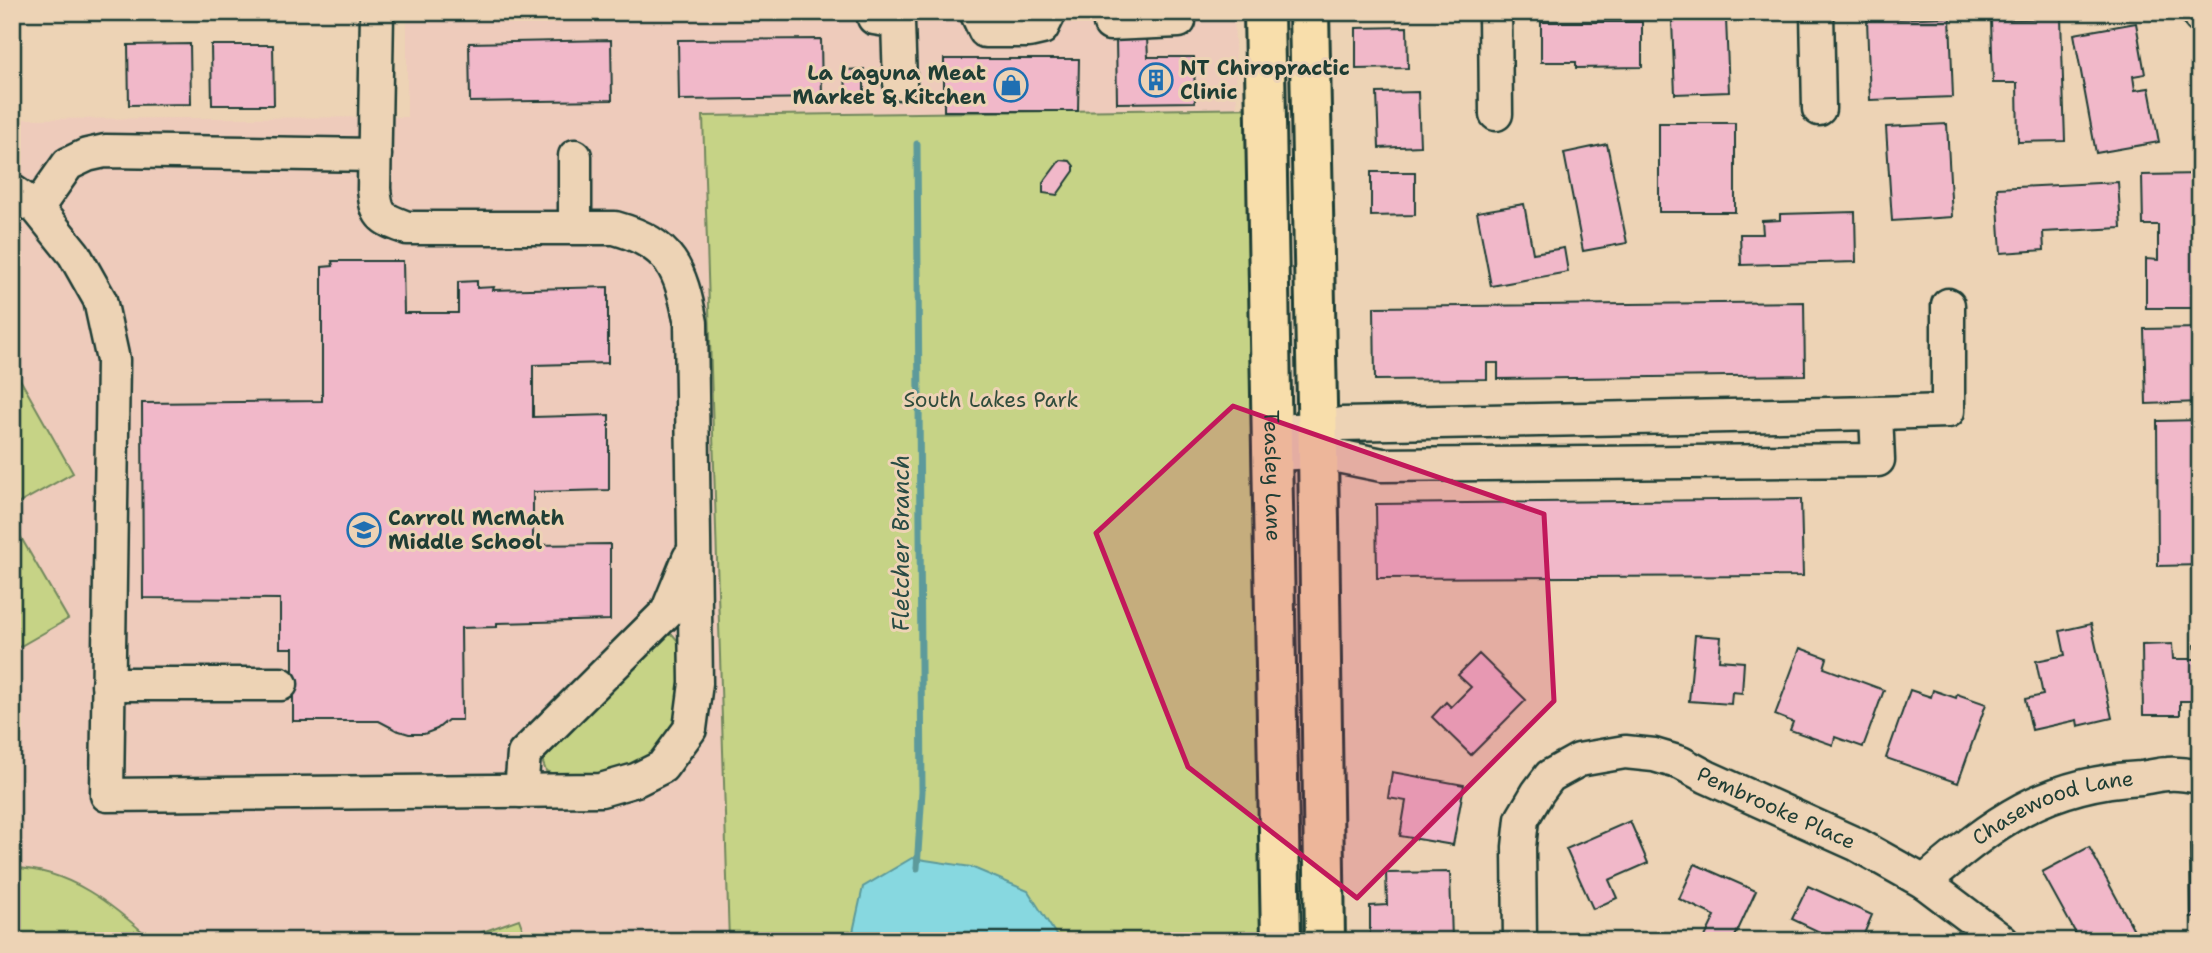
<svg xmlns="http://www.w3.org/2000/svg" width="2212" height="953" font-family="'Shantell Sans',sans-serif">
	<rect width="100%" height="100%" fill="#edd3b5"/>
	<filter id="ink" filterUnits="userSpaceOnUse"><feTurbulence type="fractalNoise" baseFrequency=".0143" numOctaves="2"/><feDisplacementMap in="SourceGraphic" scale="14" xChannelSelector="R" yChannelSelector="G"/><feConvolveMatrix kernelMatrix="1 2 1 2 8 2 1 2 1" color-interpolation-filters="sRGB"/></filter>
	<g filter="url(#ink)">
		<path fill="#eecbbb" d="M 775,12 L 1234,12 L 1237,108 L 703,116 L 729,941 L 12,941 L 12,119 L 407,117 L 407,18 Z"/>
		<path fill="#c6d386" stroke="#72885d" stroke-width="2" d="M 1265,108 L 1281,941 L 729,941 L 703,116 Z
			M 12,365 L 73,473 L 12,507 Z
			M 12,522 L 68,619 L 12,651 Z
			M 662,634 L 673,635 L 678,641 C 678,666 683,699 673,723 C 662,752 633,771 602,775 C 586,776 569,774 553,774 L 546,771 L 543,763 L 545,758 Z
			M 12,868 C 68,868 113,905 153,941 L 12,941 Z
			M 519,919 L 527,941 L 457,941 Z"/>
		<path fill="#87d8e0" stroke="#5d9a9b" stroke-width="2" d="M 912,858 L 971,867 L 1028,891 L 1060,941 L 851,941 L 863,887 Z"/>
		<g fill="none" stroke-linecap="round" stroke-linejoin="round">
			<path stroke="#5d9a9b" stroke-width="7" d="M 917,144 L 922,791 L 917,868"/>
		</g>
		<path fill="#f1b8c9" stroke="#1f3d34" stroke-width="2" d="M 1950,17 L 1953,97 L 1870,100 L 1867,20 Z
			M 2061,18 L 2065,141 L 2018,142 L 2017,83 L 1993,83 L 1991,20 Z
			M 1726,19 L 1729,92 L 1675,94 L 1672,21 Z
			M 1541,22 L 1642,22 L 1642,67 L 1576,68 L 1576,62 L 1541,62 Z
			M 2136,23 L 2145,74 L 2133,76 L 2135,90 L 2149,88 L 2159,142 L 2096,153 L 2074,34 Z
			M 1407,27 L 1408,68 L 1356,69 L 1356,28 Z
			M 1147,38 L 1148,57 L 1194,57 L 1195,102 L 1117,103 L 1116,39 Z
			M 821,39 L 822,98 L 679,100 L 678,40 Z
			M 611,40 L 612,100 L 470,102 L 469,43 Z
			M 190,44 L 191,104 L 129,105 L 128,45 Z
			M 211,45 L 273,45 L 274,105 L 212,105 Z
			M 944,59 L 1079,59 L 1078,111 L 944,111 Z
			M 864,69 L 864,95 L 846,96 L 845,70 Z
			M 1418,92 L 1420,146 L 1379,148 L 1377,93 Z
			M 1659,123 L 1735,123 L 1735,212 L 1659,212 Z
			M 1947,124 L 1952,217 L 1892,221 L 1886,127 Z
			M 1607,144 L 1627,243 L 1583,251 L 1564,153 Z
			M 1060,160 L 1070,161 L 1074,166 L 1074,171 L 1057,195 L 1043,193 L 1043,183 Z
			M 1371,172 L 1415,172 L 1415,215 L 1371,216 Z
			M 2200,174 L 2200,308 L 2146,308 L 2146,259 L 2158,260 L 2158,225 L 2143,225 L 2142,175 Z
			M 2118,182 L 2121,228 L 2043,232 L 2044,250 L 2001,253 L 1997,188 Z
			M 1524,204 L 1533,253 L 1564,248 L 1568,272 L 1491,286 L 1477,212 Z
			M 1855,212 L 1856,262 L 1741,265 L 1740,234 L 1763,234 L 1762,221 L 1780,220 L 1780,214 Z
			M 332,261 L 403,261 L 404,313 L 458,313 L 458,282 L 477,281 L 477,288 L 494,287 L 493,290 L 608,287 L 608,363 L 533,365 L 533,417 L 609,415 L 609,490 L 533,492 L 533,545 L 610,544 L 610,620 L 497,623 L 497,627 L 461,628 L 462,720 L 448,720 L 437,729 L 424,734 L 409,734 L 396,730 L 379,721 L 293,721 L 293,648 L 280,648 L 280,599 L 143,598 L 142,403 L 322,401 L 322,267 L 333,266 Z
			M 1804,302 L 1805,375 L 1498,379 L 1498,363 L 1487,363 L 1487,379 L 1375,380 L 1374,307 Z
			M 2200,328 L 2200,402 L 2146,404 L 2144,329 Z
			M 2200,420 L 2200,565 L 2158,566 L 2157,421 Z
			M 1801,499 L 1803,576 L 1377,578 L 1376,504 Z
			M 2091,624 L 2112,718 L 2078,726 L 2077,720 L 2032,730 L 2025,699 L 2043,695 L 2036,661 L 2065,655 L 2060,631 Z
			M 1695,635 L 1721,637 L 1719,660 L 1744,662 L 1742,693 L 1732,692 L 1731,704 L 1689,701 Z
			M 2172,644 L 2173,659 L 2196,659 L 2195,645 L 2200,645 L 2200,701 L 2180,701 L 2180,715 L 2143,715 L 2142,645 Z
			M 1800,648 L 1827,658 L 1824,668 L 1884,690 L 1863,747 L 1835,737 L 1833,745 L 1790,730 L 1793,722 L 1775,715 Z
			M 1479,654 L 1526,700 L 1471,755 L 1432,717 L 1446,702 L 1451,707 L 1471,687 L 1458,675 Z
			M 1910,690 L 1931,697 L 1933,690 L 1956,698 L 1957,694 L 1986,704 L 1958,783 L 1886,758 Z
			M 1392,772 L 1464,785 L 1453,845 L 1400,836 L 1406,801 L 1388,798 Z
			M 1630,821 L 1648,863 L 1609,880 L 1617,898 L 1593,909 L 1566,849 Z
			M 2190,844 L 2200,844 L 2200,917 L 2191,917 Z
			M 2089,847 L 2140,941 L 2080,941 L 2042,872 Z
			M 1695,864 L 1756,891 L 1733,941 L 1704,939 L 1715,916 L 1679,899 Z
			M 1450,872 L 1452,941 L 1370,941 L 1370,906 L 1387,905 L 1386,873 Z
			M 1808,886 L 1872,915 L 1861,941 L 1819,941 L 1822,933 L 1792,919 Z"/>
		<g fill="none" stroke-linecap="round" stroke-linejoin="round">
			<defs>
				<g id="minor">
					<path d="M 874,12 L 874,18 L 898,22 L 900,83"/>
					<path d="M 976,12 L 985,31 L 1029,31 L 1042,28 L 1050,12"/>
					<path d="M 1495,12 L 1496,114"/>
					<path d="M 1817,12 L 1819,109"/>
					<path d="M 2199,12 L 2200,17"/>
					<path d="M 1110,24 L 1179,21 L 1179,12"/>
					<path d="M 575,156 L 575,227"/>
					<path d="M 12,191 L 37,208 L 74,254 L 100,300 L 113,360 L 107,795 L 601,790 L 636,780 L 662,767 L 690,729 L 696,683 L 691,323 C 680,269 672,244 615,228 L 407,228 C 381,218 377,218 374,189 L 377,12"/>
					<path d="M 37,208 L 68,164 L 87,155 L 105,151 L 375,155"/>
					<path d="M 1876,413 L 1948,411 L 1948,305"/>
					<path d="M 1272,431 L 1317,429 L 1342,424 L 1876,413 L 1878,460 L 1382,465 L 1318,452 L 1273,454"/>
					<path d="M 108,684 L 281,684"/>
					<path d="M 521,791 L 524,754 L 667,612 L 689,558"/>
					<path id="s1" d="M 1924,882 C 1994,822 2045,783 2141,778 C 2150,777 2159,774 2168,774 C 2178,773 2189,775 2200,777"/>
					<path id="s2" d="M 1520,941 L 1519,847 L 1522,819 L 1538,792 L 1550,776 L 1579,760 L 1625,752 L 1654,755 L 1681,763 L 1707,777 L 1858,845 L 1924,882 L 2002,941"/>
				</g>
				<g id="major">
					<path id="s3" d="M 1264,12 L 1281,941"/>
					<path d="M 1309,12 L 1318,452 L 1325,941"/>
				</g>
			</defs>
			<use href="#minor" stroke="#1f3d34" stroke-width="37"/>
			<use href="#major" stroke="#1f3d34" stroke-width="44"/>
			<use href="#minor" stroke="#edd3b5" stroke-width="32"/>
			<use href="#major" stroke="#f8deab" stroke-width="38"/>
		</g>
	</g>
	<path fill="#c2185b" fill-opacity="0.2" stroke="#c2185b" stroke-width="5" stroke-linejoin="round" d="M 1233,406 L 1544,514 L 1554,701 L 1357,898 L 1188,767 L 1096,533 Z"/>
	<defs>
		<symbol id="building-ring" viewBox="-11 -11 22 22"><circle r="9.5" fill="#edd3b5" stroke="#1f6fb2" stroke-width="1.5"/><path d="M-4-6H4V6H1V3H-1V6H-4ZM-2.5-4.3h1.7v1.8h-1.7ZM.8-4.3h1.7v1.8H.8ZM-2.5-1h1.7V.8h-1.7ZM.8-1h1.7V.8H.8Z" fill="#1f6fb2"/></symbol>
		<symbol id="shop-ring" viewBox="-11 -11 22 22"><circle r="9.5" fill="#edd3b5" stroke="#1f6fb2" stroke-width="1.5"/><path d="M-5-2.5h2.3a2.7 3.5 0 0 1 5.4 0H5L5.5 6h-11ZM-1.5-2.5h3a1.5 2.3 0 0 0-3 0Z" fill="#1f6fb2"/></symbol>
		<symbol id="school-ring" viewBox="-11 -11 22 22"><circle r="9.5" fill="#edd3b5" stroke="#1f6fb2" stroke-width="1.5"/><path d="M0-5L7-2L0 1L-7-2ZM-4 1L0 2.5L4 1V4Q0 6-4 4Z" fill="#1f6fb2"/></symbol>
	</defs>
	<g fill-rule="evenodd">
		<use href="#building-ring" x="1137" y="61" width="38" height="38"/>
		<use href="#shop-ring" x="992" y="66" width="38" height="38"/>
		<use href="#school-ring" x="345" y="511" width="38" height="38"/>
	</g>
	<g text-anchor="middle" stroke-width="6" stroke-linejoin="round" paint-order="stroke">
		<g font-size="21" font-weight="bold" fill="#1f3d34" stroke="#edd3b5" text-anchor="start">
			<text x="1180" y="75">NT Chiropractic<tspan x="1180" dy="24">Clinic</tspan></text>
			<text x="986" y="80" text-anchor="end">La Laguna Meat<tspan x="986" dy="24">Market &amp; Kitchen</tspan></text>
			<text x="388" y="525">Carroll McMath<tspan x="388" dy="24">Middle School</tspan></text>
		</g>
		<g font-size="21" fill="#304c3c" stroke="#edd3b5">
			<text x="991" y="407">South Lakes Park</text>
		</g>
		<g font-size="21" fill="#1f3d34" stroke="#edd3b5">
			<text dy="7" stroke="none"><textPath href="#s3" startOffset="464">Teasley Lane</textPath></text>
			<text dy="7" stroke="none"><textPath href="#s2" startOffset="416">Pembrooke Place</textPath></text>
			<text dy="7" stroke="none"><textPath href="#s1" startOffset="152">Chasewood Lane</textPath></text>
		</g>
		<g font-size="23" font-style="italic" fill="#294c45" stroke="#edd3b5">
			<text transform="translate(901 543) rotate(-90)" y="8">Fletcher Branch</text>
		</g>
	</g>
	<rect width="2212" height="953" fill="none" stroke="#edd3b5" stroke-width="42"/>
	<rect x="21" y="21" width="2170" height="911" fill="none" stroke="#1f3d34" stroke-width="2.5" filter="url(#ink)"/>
</svg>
